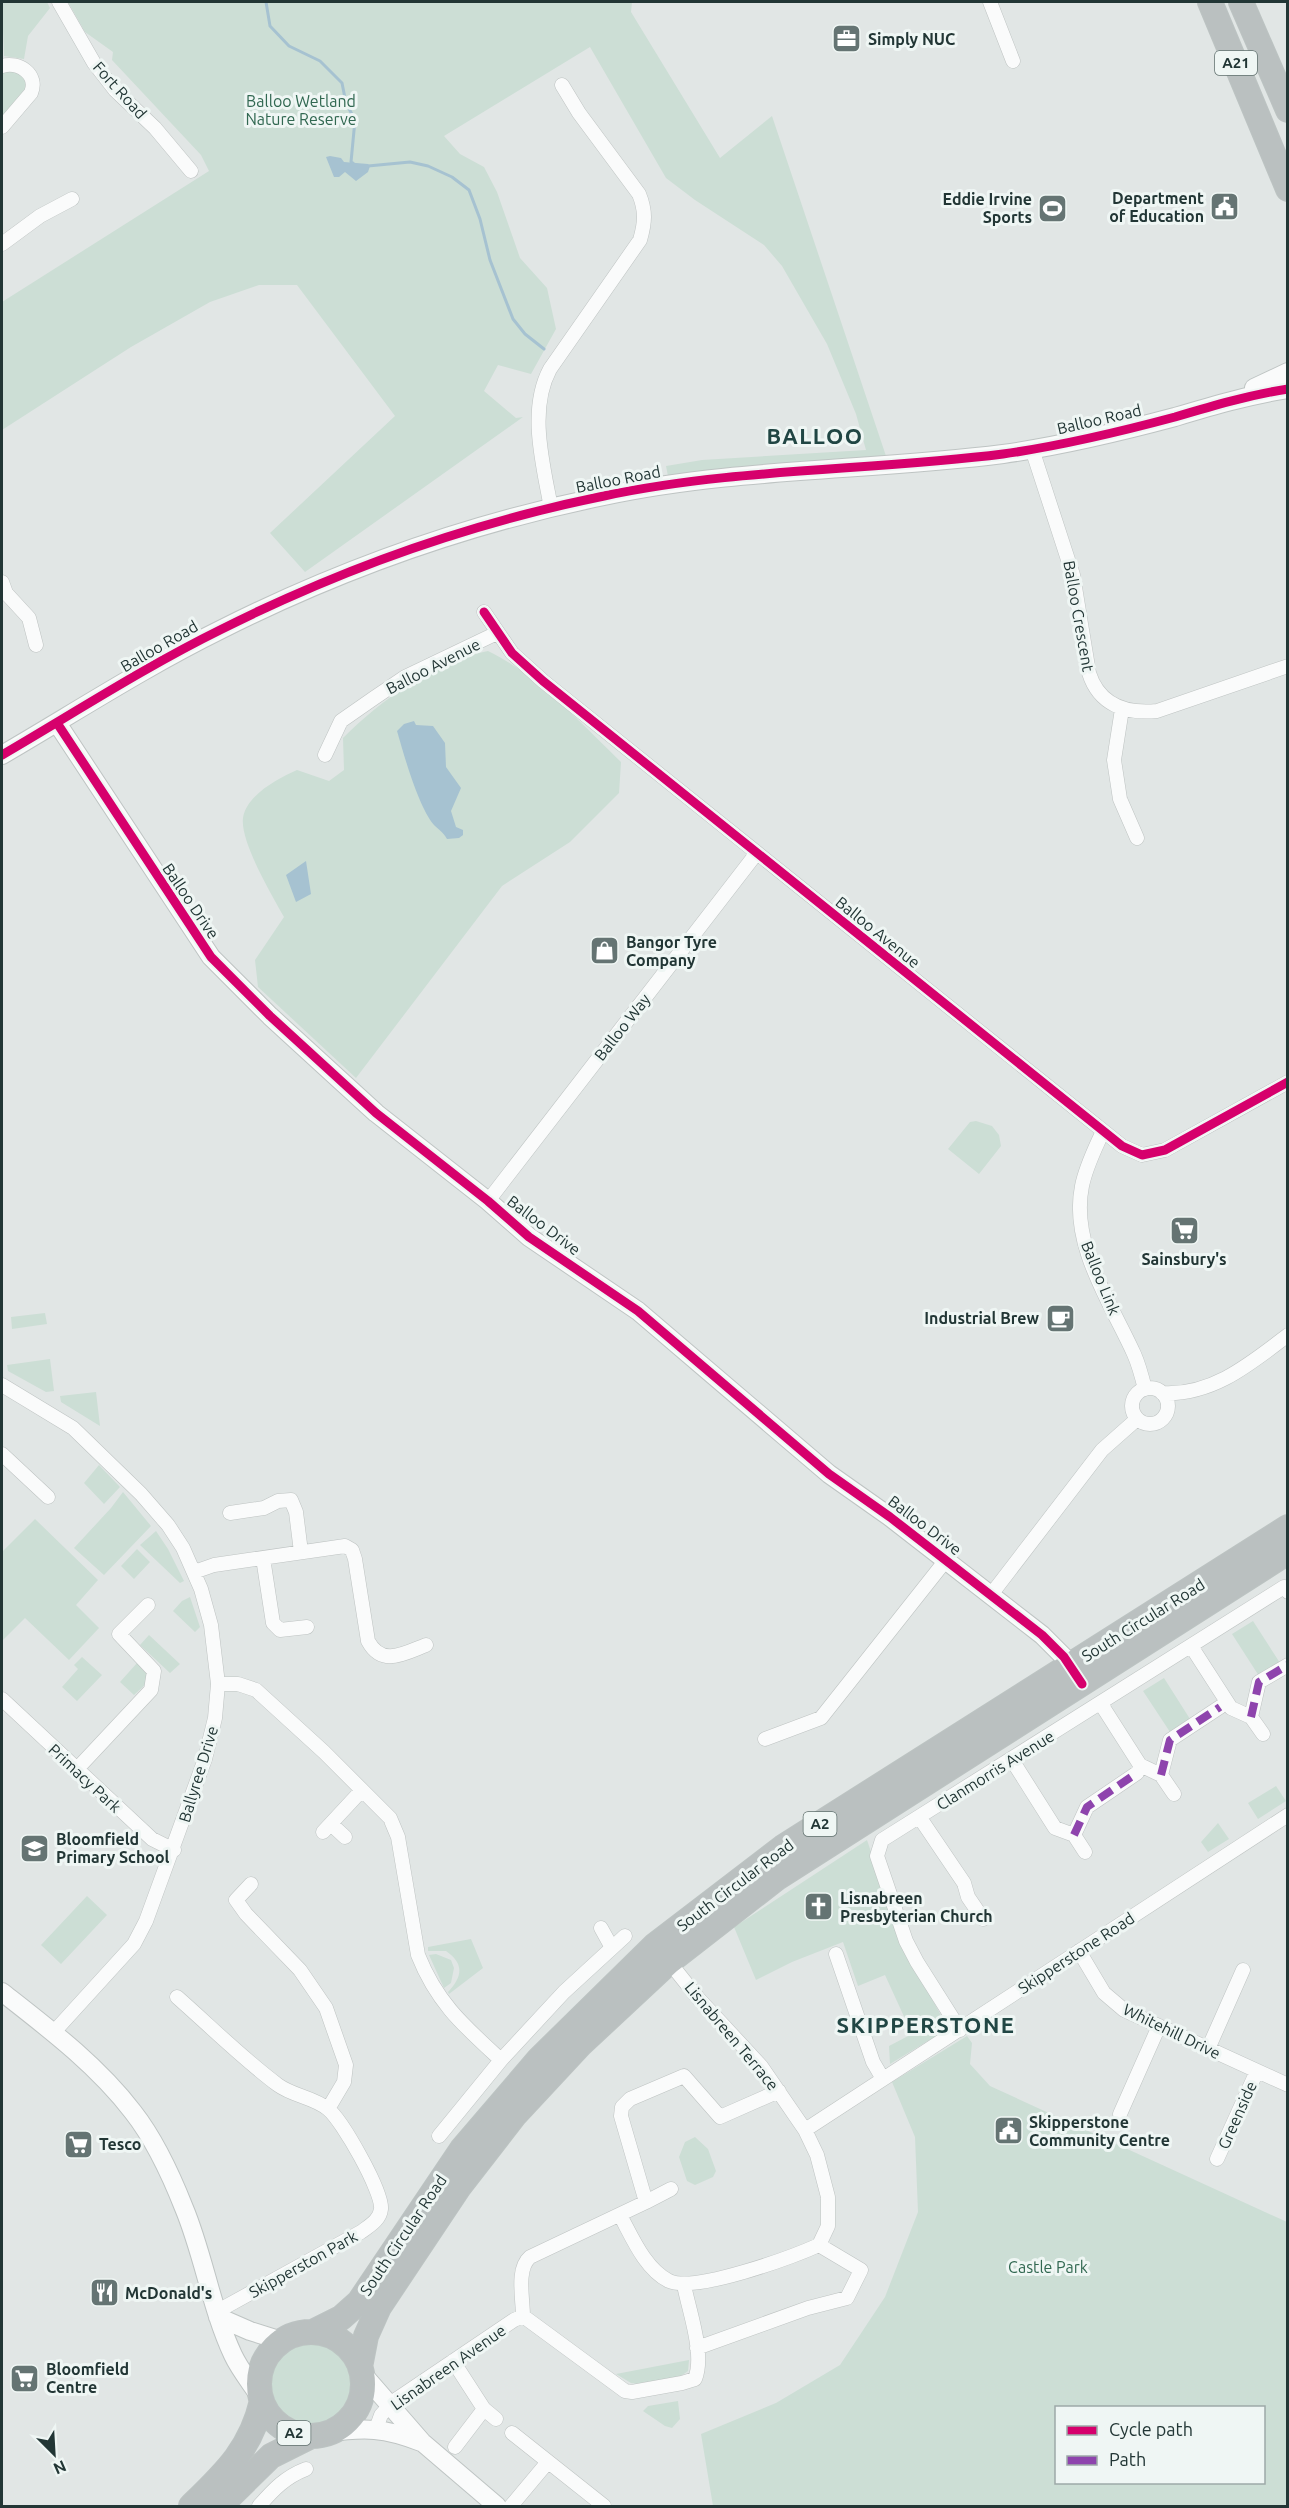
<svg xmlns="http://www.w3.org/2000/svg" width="1289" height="2508" font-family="Ubuntu,sans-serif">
	<rect width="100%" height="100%" fill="#e1e6e5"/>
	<path fill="#ccded5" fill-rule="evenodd" d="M 2,2 L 47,2 L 50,8 L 28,36 L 24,59 L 4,56 Z
		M 68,2 L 632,2 L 631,12 L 720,158 L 772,116 L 886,456 L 881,461 L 668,476 L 666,466 L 702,460 L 866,450 L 856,414 L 827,344 L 782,266 L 764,245 L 695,200 L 666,178 L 590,47 L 444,136 L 460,154 L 484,167 L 497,192 L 520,258 L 547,288 L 556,329 L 531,374 L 498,365 L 484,391 L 516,418 L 523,417 L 305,572 L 270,533 L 395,416 L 297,285 L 259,285 L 210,302 L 131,347 L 2,430 L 2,302 L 209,171 L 201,155 L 112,60 L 113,52 L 85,32 Z
		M 20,71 L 28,80 L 24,93 L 2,120 L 2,72 Z
		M 488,651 C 535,673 584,726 621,762 L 619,793 L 570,842 L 502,886 L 356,1078 L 258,987 L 255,960 L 284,917 C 272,895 240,842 243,818 C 246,795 279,778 297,770 L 329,781 L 344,770 L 343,738 C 382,699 434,662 488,651 Z
		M 976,1121 L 992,1126 L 999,1135 L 1001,1146 L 979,1174 L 948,1149 L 970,1122 Z
		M 45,1313 L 47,1324 L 12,1329 L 11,1317 Z
		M 50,1359 L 54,1391 L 46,1392 L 8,1371 L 7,1365 Z
		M 96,1392 L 100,1426 L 61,1402 L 60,1396 Z
		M 99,1465 L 120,1487 L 104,1504 L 84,1483 Z
		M 123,1492 L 151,1526 L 104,1575 L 74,1548 L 111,1508 Z
		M 35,1519 L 98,1580 L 76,1605 L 99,1628 L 69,1660 L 25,1618 L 2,1641 L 2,1552 Z
		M 156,1531 L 168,1549 L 184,1581 L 180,1583 L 140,1545 Z
		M 137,1549 L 150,1562 L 134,1579 L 121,1566 Z
		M 190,1597 L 200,1627 L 195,1632 L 173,1611 L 182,1601 Z
		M 1253,1621 L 1280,1663 L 1259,1676 L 1232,1634 Z
		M 149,1635 L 180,1664 L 170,1673 L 140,1645 Z
		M 82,1657 L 102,1675 L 77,1701 L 62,1687 L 78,1669 L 74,1665 Z
		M 137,1663 L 147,1674 L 146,1684 L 134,1695 L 120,1682 Z
		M 1164,1678 L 1190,1719 L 1170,1732 L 1143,1691 Z
		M 1276,1786 L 1286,1801 L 1258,1819 L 1248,1803 Z
		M 1218,1823 L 1229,1839 L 1208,1852 L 1201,1842 Z
		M 867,1840 L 902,1944 L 944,2021 L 941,2033 L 890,2064 L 889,2046 L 912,2034 L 885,1975 L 858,1986 L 843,1942 L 792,1962 L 756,1980 L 734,1927 Z
		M 87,1896 L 107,1915 L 61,1964 L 41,1945 Z
		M 471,1939 L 483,1968 L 449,1994 L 448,1992 C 462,1977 465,1964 446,1951 L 428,1951 L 428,1947 Z
		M 436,1954 L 451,1960 L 454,1968 L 451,1983 L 444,1988 L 429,1955 Z
		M 967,2036 L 972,2043 L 970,2064 L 990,2086 L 1287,2222 L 1287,2506 L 713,2506 L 701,2434 L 776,2403 L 840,2365 L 885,2297 L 918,2212 L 915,2137 L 892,2082 ZM 1056,2408 L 1264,2408 L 1264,2482 L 1056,2482 Z
		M 695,2137 L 708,2149 L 716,2171 L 713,2177 L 695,2185 L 687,2181 L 679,2157 L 685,2142 Z
		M269 2384a43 43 0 1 1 86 0a43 43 0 1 1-86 0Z
		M 689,2360 L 688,2371 L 681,2376 L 639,2384 L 631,2383 L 616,2374 Z
		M 678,2401 L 680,2419 L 672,2428 L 665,2426 L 643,2411 L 648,2406 Z"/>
	<path fill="#a6c2d1" d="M 330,156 L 341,158 L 344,162 L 368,164 L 370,166 L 368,172 L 356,181 L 345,172 L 339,177 L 334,177 L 326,157 Z
		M 414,721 L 416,725 L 433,726 L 445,743 L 446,767 L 461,788 L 451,811 L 456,827 L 463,830 L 463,835 L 459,838 L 447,839 C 443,832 439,830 434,825 C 418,806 404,755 397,731 L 404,724 Z
		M 306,861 L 311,894 L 296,902 L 286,875 Z"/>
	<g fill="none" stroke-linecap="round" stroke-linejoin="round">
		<path stroke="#a6c2d1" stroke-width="3" d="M 266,2 L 270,26 L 289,46 L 320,61 L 342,83 L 346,103 L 355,120 L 351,162 L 353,163
			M 368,166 L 410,162 L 428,166 L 452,177 L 469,190 L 480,219 L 490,260 L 513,319 L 525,334 L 544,349"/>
		<defs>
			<path id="street" d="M 59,2 L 94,63 L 115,90 L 155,128 L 191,171
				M 990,2 L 1013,61
				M 2,66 C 18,61 39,74 31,93 L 2,127
				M 2,244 L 40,216 L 72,199
				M 1032,449 L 1073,575 L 1089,673 C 1099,705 1126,714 1157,711 L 1288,666
				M 551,508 C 543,464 528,410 550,369 L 640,240 C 645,223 646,211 639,194 L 579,113 L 562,85
				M 2,582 L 6,593 L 29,618 L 36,645
				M 484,612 L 512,653 L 543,681 L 1122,1146 L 1142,1155 L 1165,1150 L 1288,1082
				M 1122,709 L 1114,760 L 1120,799 L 1137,838
				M 325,755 L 341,721 L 374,698 L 405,677 L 497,633
				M 1103,1131 C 1095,1149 1086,1166 1082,1186 C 1070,1245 1111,1303 1134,1354 C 1139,1365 1142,1377 1145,1389
				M 488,1201 L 756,854
				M 2,1385 L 73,1428 L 141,1494 L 168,1525 L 183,1548 L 201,1589 L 211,1625 L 218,1684 L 215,1718 L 205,1759 L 146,1921 L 134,1944 L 53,2033
				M1132 1406a18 18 0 1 1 36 0a18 18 0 1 1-36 0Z
				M 1162,1393 C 1212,1396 1250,1364 1288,1335
				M 2,1454 L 48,1497
				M 230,1513 L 264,1508 L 278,1501 L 291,1500 L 296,1512 L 301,1552
				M 263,1558 L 273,1623 L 280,1630 L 307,1627
				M 194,1572 L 214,1565 L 345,1546 L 352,1550 L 355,1559 L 368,1641 C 382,1667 403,1654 426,1645
				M 990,1596 L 1102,1450 L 1137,1419
				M 1191,1646 L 1231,1708 L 1251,1717 L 1263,1734
				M 218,1684 L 238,1684 L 256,1690 L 324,1752 L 390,1818 L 398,1837 L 418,1955 C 437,2003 464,2026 501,2060 L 439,2136
				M 2,1699 L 152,1839 L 174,1850
				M 1101,1704 L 1140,1765 L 1161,1775 L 1174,1794
				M 1251,1717 L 1259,1682 L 1288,1665
				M 765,1739 L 821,1718 L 946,1560
				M 1012,1760 L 1055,1828 L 1074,1835 L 1085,1852
				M 76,1770 L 151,1690 L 154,1671 L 119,1634 L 148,1605
				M 1161,1775 L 1170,1740 L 1220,1707
				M 920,1818 L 964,1883 L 968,1897 L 983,1919
				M 331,1824 L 345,1837
				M 323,1832 L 362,1790
				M 1074,1835 L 1087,1807 L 1137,1773
				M 251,1884 L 236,1900 L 246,1914 L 300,1970 L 326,2008 L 346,2065 L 344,2082 L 328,2109
				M 601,1928 L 612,1948
				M 1079,1951 L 1104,1993 L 1124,2010 L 1288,2085
				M 836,1954 L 873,2062 L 883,2079
				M 177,1997 C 210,2026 243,2059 278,2085 C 293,2096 313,2097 328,2109 C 342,2120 383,2192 381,2209 C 380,2220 369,2226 361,2232 L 216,2312
				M 960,2030 L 917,1962 L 906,1941 L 877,1856 L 882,1840 L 1284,1587 L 1288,1592
				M 1208,2049 L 1243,1970
				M 501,2060 L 564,1992 L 625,1936
				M 1120,2114 L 1159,2026
				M 805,2130 L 1288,1815
				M 1217,2159 L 1257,2071
				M 646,2202 L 671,2189
				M 620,2215 C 632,2237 645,2269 669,2281 C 695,2293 792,2257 819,2245 L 828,2226 L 828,2197 L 817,2155 L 805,2130 L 761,2066 L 698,1998 L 666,1958
				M 523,2316 C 523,2299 516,2269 530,2257 L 646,2202 L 621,2116 L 622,2107 L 630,2099 L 684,2076 L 720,2117 L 779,2091
				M 697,2348 L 808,2308 L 847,2298 L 861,2270 L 819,2245
				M 453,2361 L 484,2409 L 496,2419
				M 376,2429 L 381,2415 L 394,2401 L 514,2320 L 523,2316 L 625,2391 L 632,2392 L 682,2383 L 695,2379 C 705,2354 689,2311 684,2285
				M 512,2433 L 604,2506
				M 455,2447 L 484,2409
				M 259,2506 C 273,2490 285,2477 306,2469
				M 511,2506 L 547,2463"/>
			<path id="secondary" d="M 1254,388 L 1288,372
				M 57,723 L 211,957 L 270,1016 L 376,1113 L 488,1201 L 529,1237 L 638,1311 L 829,1474 L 890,1517 L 1042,1635 L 1064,1657 L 1077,1676
				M 2,755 C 74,713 145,667 220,630 C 341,569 471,523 604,496 C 735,468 870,471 1003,454 C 1060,446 1119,432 1175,417 C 1212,406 1249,395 1288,389
				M 2,1992 C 48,2028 97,2065 133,2112 C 155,2140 171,2175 184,2208 C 204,2256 211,2308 233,2355 C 240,2370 251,2383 260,2397
				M 218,2317 L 250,2331 L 282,2341
				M 361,2372 L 422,2442 L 497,2506
				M 327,2433 C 365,2427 385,2428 421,2442"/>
			<path id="highway" d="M 1210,2 L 1288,189
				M 1241,2 L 1288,110
				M 313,2332 L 341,2318 L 359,2302 L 462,2149 L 539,2059 L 655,1945 L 783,1847 L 1288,1527
				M259 2384a52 52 0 1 1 104 0a52 52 0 1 1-104 0Z
				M 360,2367 L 366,2336 L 379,2307 L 459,2187 L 514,2116 L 581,2044 L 669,1962 L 777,1878 L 1288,1552
				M 191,2506 C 225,2473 251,2449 262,2401
				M 220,2506 L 271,2456 L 311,2436"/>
		</defs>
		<use href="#street" stroke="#bec3c2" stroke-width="15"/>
		<use href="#secondary" stroke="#bec4c3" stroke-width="20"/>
		<use href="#highway" stroke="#bcc3c2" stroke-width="26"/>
		<use href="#street" stroke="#fafbfb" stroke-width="14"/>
		<use href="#secondary" stroke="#fafbfb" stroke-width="18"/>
		<use href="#highway" stroke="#bac0c0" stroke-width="24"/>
		<path stroke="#8e44ad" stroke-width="8" stroke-dasharray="15 8" stroke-linecap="butt" d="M 1251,1717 L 1259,1682 L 1288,1665
			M 1161,1775 L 1170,1740 L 1220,1707
			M 1074,1835 L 1087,1807 L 1137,1773"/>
		<defs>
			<path id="cycleway" d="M 484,612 L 512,653 L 543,681 L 1122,1146 L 1142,1155 L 1165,1150 L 1288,1082
				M 57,723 L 211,957 L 270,1016 L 376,1113 L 488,1201 L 529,1237 L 638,1311 L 829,1474 L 890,1517 L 1042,1635 L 1064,1657 L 1082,1684
				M 2,755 C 74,713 145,667 220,630 C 341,569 471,523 604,496 C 735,468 870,471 1003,454 C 1060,446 1119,432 1175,417 C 1212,406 1249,395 1288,389"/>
		</defs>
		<use href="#cycleway" stroke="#eff6f4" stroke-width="13"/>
		<use href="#cycleway" stroke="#d6006c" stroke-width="9"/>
	</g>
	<defs>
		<symbol id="office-square" viewBox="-11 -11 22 22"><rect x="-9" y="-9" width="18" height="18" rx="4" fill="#657473" stroke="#eff6f4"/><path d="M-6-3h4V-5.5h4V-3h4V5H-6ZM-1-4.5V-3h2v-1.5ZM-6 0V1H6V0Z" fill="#fff"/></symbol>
		<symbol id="civic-square" viewBox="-11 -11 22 22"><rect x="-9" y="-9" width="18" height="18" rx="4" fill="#657473" stroke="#eff6f4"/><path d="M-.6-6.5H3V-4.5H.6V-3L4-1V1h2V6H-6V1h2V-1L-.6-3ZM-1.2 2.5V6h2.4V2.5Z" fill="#fff"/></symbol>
		<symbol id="stadium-square" viewBox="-11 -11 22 22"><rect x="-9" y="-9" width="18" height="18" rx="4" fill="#657473" stroke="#eff6f4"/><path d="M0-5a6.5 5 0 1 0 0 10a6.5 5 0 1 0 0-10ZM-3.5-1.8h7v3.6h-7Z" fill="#fff"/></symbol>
		<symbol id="shop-square" viewBox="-11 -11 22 22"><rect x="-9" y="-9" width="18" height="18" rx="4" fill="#657473" stroke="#eff6f4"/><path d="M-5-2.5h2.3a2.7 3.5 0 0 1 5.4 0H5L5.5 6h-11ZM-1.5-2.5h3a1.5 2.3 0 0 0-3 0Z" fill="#fff"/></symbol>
		<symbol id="supermarket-square" viewBox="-11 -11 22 22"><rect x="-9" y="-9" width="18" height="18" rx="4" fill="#657473" stroke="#eff6f4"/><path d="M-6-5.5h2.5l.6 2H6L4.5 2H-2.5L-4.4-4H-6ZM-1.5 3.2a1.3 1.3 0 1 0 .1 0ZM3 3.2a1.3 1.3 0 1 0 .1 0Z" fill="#fff"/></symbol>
		<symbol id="cafe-square" viewBox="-11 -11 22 22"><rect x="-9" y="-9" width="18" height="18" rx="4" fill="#657473" stroke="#eff6f4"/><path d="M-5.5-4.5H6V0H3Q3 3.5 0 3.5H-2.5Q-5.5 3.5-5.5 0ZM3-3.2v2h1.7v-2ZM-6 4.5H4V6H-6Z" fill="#fff"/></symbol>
		<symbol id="school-square" viewBox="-11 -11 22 22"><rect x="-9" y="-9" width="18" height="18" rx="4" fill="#657473" stroke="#eff6f4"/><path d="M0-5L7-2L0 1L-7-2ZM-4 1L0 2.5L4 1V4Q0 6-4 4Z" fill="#fff"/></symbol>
		<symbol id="church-square" viewBox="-11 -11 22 22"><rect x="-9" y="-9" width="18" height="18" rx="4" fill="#657473" stroke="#eff6f4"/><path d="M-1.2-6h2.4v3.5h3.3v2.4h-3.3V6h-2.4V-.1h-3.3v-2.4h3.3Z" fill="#fff"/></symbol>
		<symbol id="restaurant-square" viewBox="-11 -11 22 22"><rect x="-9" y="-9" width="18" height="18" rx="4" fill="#657473" stroke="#eff6f4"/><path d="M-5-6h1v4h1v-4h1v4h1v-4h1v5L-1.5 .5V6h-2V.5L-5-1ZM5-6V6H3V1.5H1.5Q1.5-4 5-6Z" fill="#fff"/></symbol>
	</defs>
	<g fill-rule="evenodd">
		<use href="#office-square" x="830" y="22" width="33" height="33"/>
		<use href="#civic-square" x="1208" y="190" width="33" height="33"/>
		<use href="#stadium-square" x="1036" y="192" width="33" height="33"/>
		<use href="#shop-square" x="588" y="934" width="33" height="33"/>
		<use href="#supermarket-square" x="1168" y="1214" width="33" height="33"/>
		<use href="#cafe-square" x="1044" y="1302" width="33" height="33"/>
		<use href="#school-square" x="18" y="1832" width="33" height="33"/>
		<use href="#church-square" x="802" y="1890" width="33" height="33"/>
		<use href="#civic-square" x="992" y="2114" width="33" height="33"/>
		<use href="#supermarket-square" x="62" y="2128" width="33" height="33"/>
		<use href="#restaurant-square" x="88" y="2276" width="33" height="33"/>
		<use href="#supermarket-square" x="8" y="2362" width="33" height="33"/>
	</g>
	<g text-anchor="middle" stroke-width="6" stroke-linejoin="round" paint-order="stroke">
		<g fill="#eff6f4" stroke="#60706e" stroke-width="1.5">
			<rect x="1215" y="51" width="42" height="24" rx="4.5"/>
			<rect x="803.5" y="1812" width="33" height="24" rx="4.5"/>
			<rect x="277.5" y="2421" width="33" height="24" rx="4.5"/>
		</g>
		<g font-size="15" font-weight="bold" fill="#223635">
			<text x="1236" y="68">A21</text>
			<text x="820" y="1829">A2</text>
			<text x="294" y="2438">A2</text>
		</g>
		<g font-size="16" font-weight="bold" fill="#223635" stroke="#eff6f4" text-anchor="start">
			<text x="868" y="45">Simply NUC</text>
			<text x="1204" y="204" text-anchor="end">Department<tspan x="1204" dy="18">of Education</tspan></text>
			<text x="1032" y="205" text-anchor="end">Eddie Irvine<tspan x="1032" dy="18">Sports</tspan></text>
			<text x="626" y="948">Bangor Tyre<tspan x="626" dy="18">Company</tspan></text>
			<text x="1184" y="1265" text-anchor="middle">Sainsbury's</text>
			<text x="1039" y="1324" text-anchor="end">Industrial Brew</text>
			<text x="56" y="1845">Bloomfield<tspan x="56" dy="18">Primary School</tspan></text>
			<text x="840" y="1904">Lisnabreen<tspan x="840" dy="18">Presbyterian Church</tspan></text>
			<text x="1029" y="2128">Skipperstone<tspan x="1029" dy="18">Community Centre</tspan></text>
			<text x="99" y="2150">Tesco</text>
			<text x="125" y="2299">McDonald's</text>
			<text x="46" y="2375">Bloomfield<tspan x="46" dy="18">Centre</tspan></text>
		</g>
		<g font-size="16" fill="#223635" stroke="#eff6f4">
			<text transform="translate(120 90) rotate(48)" y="6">Fort Road</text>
			<text transform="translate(1099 419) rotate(-13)" y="6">Balloo Road</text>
			<text transform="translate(618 479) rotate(-11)" y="6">Balloo Road</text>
			<text transform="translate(1079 616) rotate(80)" y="6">Balloo Crescent</text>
			<text transform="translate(159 646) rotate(-30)" y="6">Balloo Road</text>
			<text transform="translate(433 666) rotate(-27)" y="6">Balloo Avenue</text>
			<text transform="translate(191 901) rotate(56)" y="6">Balloo Drive</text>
			<text transform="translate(878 932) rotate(39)" y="6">Balloo Avenue</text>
			<text transform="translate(622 1027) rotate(-52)" y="6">Balloo Way</text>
			<text transform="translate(544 1225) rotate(37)" y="6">Balloo Drive</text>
			<text transform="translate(1101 1278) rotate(68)" y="6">Balloo Link</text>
			<text transform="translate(925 1525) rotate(37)" y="6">Balloo Drive</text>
			<text transform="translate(1143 1620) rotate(-32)" y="6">South Circular Road</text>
			<text transform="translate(995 1770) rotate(-32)" y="6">Clanmorris Avenue</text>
			<text transform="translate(198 1774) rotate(-73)" y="6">Ballyree Drive</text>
			<text transform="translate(85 1778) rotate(43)" y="6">Primacy Park</text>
			<text transform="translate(735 1885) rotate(-37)" y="6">South Circular Road</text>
			<text transform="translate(1076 1953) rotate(-33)" y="6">Skipperstone Road</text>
			<text transform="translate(1172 2031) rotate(26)" y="6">Whitehill Drive</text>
			<text transform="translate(732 2036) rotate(50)" y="6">Lisnabreen Terrace</text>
			<text transform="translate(1237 2115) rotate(-66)" y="6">Greenside</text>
			<text transform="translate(403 2235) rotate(-56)" y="6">South Circular Road</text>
			<text transform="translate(303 2264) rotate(-29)" y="6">Skipperston Park</text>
			<text transform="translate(448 2367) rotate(-35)" y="6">Lisnabreen Avenue</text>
		</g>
		<g font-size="16" fill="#316851" stroke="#eff6f4">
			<text x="301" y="107">Balloo Wetland<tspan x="301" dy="18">Nature Reserve</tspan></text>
			<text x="1048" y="2273">Castle Park</text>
		</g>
		<g font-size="22" font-weight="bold" letter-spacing="1.5" fill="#214644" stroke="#eff6f4">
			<text x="815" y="444">BALLOO</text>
			<text x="926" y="2033">SKIPPERSTONE</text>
		</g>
	</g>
	<rect width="1289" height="2508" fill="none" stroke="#223635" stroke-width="6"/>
	<rect x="1055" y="2406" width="210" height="78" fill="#eff6f4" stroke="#9da9a8" stroke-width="1.5"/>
	<rect x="1067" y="2426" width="30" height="9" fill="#d6006c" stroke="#9da9a8" stroke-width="1.5"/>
	<text x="1109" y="2436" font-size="18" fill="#223635">Cycle path</text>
	<rect x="1067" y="2456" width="30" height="9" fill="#8e44ad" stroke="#9da9a8" stroke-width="1.5"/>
	<text x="1109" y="2466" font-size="18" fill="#223635">Path</text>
	<g transform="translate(54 2454) rotate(156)" stroke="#eff6f4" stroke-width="4.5" paint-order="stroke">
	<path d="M0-4.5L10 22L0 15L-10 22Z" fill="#223635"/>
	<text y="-9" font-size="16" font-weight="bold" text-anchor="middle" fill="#223635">N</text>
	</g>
</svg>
